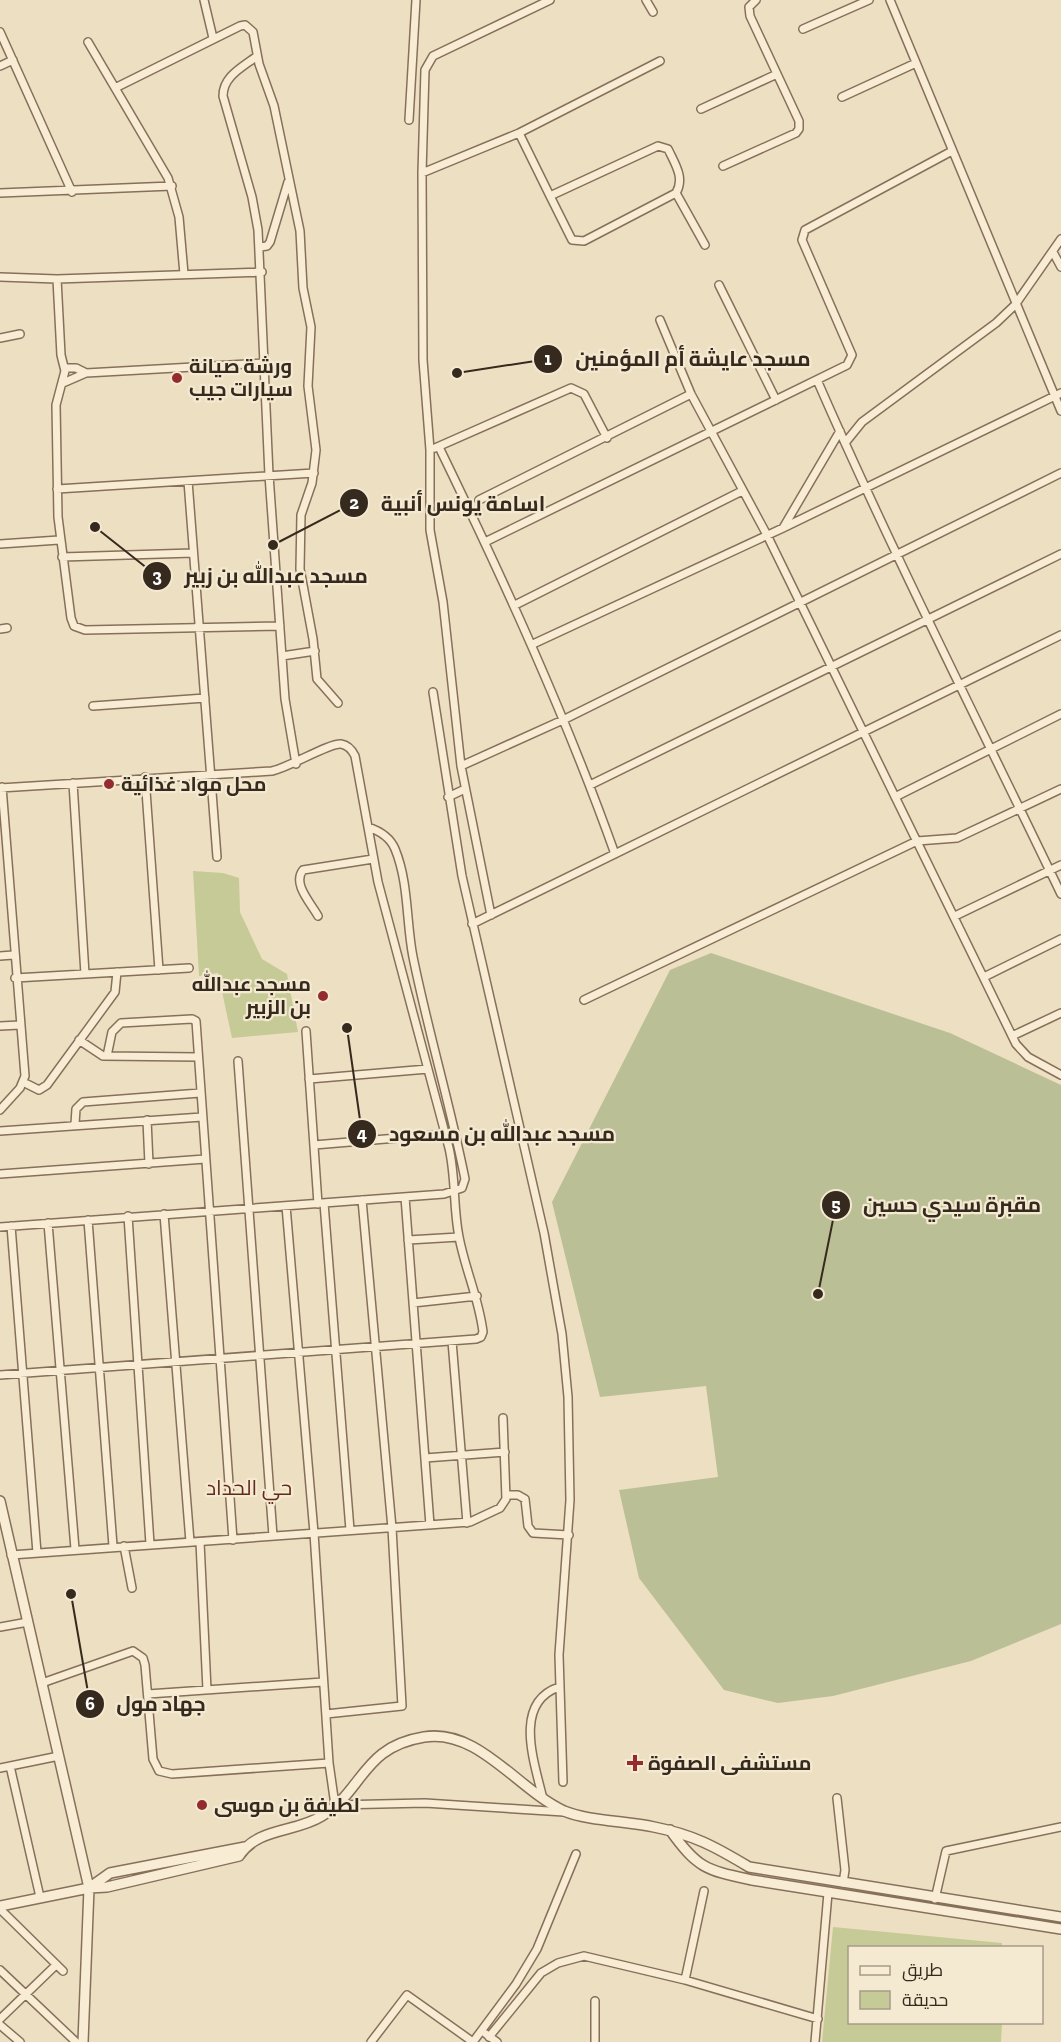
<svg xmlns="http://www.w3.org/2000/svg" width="1061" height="2042" font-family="'Zilla Slab',Cairo,serif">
	<rect width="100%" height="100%" fill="#eddfc2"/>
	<path fill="#c6ca96" d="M 193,871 L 223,873 L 239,878 L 240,912 L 262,959 L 287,974 L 298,1032 L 232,1038 L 218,973 L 199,976 Z
		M 833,1927 L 1002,1943 L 1002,1948 L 850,1948 L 850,2022 L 1002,2023 L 1001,2042 L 822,2042 Z"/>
	<path fill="#bbbf95" d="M 711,953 L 950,1033 L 1061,1085 L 1061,1624 L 971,1661 L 833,1696 L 778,1703 L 724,1690 L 639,1578 L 619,1490 L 718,1477 L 706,1386 L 600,1397 L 552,1202 L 670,970 Z"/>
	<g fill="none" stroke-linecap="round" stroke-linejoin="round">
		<defs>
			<path id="minor" d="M 204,0 L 213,38
				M 646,0 L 653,12
				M 890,0 L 1061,411
				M 803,29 L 869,0
				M 0,32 L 72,192
				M 88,42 L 168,178 L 179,217 L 184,274
				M 257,56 C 243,67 223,76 223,96 L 252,197 L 258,230 L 269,475 L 285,699 L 296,764
				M 0,66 L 13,60
				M 115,88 L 240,26 L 245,25 L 253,32 L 259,64 L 274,106 L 300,231 L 303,288 L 311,327 L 308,386 L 316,450 L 312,483 L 301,515 L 300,569 L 313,639 L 317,679 L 338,703
				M 842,97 L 916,63
				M 701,109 L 777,74
				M 409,120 L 416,0
				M 519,133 L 550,196
				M 658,146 L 668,149 C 675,164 685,178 676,193 L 584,241 L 572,240 L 550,196 Z
				M 723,166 L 796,133 L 799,129 L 799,121 L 750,16 L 749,7 L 756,0
				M 422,173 L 519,133 L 660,61
				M 0,193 L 172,186
				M 676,193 L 705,245
				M 260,247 L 267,246 L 270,242 L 288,182
				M 1053,252 L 1061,267
				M 0,277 L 57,279 L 262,272
				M 57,279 L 61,355 L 65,371 L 56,405 L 58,517 L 71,618 L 74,626 L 85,630 L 280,626
				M 719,285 L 776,400
				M 660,320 L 691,394 L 767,535 L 1016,1044 L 1028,1057 L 1061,1075
				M 0,338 L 20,334
				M 65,368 L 76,368 L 86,373 L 265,363
				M 817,380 C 893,554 979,723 1061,894
				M 63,383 L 86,373
				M 845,443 L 862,422 L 996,323 L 1015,305 L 1061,239
				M 439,447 C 504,581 565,714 615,854
				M 435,448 L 571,388 L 584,394 L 607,438
				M 188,481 L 217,857
				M 57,489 L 314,473
				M 479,500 L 691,394
				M 783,528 L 840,431
				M 485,542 L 847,365 L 852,355 L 802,240 L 805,230 L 952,151
				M 0,544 L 59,540
				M 62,557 L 193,553
				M 515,605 L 742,491
				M 0,629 L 7,628
				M 533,644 L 783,528 L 1061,393
				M 282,656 L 315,651
				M 433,692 L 462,876 L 544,1233 L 562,1334 L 568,1397 L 570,1500 L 559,1655 L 563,1782
				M 93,706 L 205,698
				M 461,766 L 565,719 L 1061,473
				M 145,777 L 159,970
				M 73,783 L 85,974
				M 590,785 L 1061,554
				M 0,788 L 272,771 C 290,767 329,743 341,744 C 348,745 352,750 355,756 L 378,882 L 449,1148 C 456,1178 453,1207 459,1237 C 465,1269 479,1299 483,1332 L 481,1337 L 476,1339 L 0,1375
				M 448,797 L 465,789
				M 895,797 L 1061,714
				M 491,915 L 461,766 L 443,602 L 430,530 L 430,450 L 423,360 L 422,173 L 425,70 L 433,56 L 550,0
				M 318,916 C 311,903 292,884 303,870 L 373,859
				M 955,916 L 1061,865
				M 472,924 L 1061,635
				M 0,956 L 13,955
				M 984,977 L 1061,939
				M 15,978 L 189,968
				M 584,1000 L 917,841 L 957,838 L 1061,789
				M 0,1026 L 20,1025
				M 306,1031 L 318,1204
				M 1012,1036 L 1061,1013
				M 79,1040 L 103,1056 L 198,1057
				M 107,1056 L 112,1032 L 121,1023 L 192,1019 L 196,1021 L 233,1540
				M 238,1061 L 273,1536
				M 309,1079 L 428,1069
				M 23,1082 L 39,1090 L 47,1085 L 115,992 L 117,972
				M 0,1110 L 20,1088 L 25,1076 L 2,787
				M 147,1120 L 149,1164
				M 75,1124 L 76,1109 L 83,1102 L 200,1093
				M 0,1131 L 202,1117
				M 314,1145 L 445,1134
				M 0,1174 L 205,1159
				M 405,1197 L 430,1525
				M 324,1203 L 350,1530
				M 286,1206 L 314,1533 L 329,1763 L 335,1805 L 425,1803 L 564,1812
				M 164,1214 L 190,1542
				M 128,1216 L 150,1544
				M 88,1220 L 113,1546
				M 48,1223 L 75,1549
				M 11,1226 L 37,1553
				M 0,1227 L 444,1194 L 462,1188 L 465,1179 C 450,1104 428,1031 413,957 C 406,922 409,883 395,849 C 390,837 380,831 368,827
				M 408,1240 L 459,1237
				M 413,1303 L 477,1296
				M 452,1341 L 467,1523
				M 425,1458 L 505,1452
				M 507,1495 L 518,1495 L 525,1499 L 528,1526 L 533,1533 L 569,1535
				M 200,1542 L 207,1690
				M 124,1546 L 132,1588
				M 11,1555 L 470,1522 L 500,1508 L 506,1499 L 503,1418
				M 0,1627 L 28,1622
				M 42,1683 L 133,1651 L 143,1658 L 145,1665 L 153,1759 L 159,1771 L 172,1774 L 329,1763
				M 148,1694 L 323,1682
				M 326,1714 L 402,1706 L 392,1528 L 362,1200
				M 10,1766 L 40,1897
				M 0,1768 L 59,1756
				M 837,1798 L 845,1870 L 843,1883
				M 543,1799 C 535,1764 512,1703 559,1687
				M 935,1899 L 946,1851 L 1061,1827
				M 0,1909 L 63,1971
				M 0,1970 L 76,2042
				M 685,1980 L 704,1891
				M 595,2001 L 595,2042
				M 0,2019 L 56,1965
				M 0,2025 L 20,2042
				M 486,2034 L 497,2042
				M 489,2037 L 541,1973 L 558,1963 L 584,1956 L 685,1980 L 818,2019
				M 371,2042 L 407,1995 L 473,2042
				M 473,2042 L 516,1984 L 537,1949 L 576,1854
				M 815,2042 L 828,1893"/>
			<path id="tertiary" d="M 0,1501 L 89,1888 L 83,2042
				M 670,1830 C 698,1869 706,1870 752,1880 L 1061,1929
				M 89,1888 L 110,1873 L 245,1847
				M 0,1906 L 89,1888 L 107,1887 L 239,1856 C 258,1827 295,1833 322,1816 C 364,1790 362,1747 424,1737 C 478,1728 517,1789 564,1811 C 588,1821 627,1821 654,1827 C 694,1835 714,1846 749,1867 L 1061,1917"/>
		</defs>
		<use href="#minor" stroke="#86705a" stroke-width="10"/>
		<use href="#tertiary" stroke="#86705a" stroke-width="12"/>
		<use href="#minor" stroke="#f8ecd5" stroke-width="7"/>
		<use href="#tertiary" stroke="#f8ecd5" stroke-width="9"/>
	</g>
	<g fill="#932b2f" stroke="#f4e9d1" stroke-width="2">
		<circle cx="177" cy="378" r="6"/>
		<circle cx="109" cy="784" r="6"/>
		<circle cx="323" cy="996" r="6"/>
		<path d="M632 1754h6v6h6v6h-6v6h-6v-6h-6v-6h6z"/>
		<circle cx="202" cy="1805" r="6"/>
	</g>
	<g text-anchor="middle" stroke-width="4.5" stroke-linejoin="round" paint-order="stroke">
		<g font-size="20" font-weight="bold" fill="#36291e" stroke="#f4e9d1" text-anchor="start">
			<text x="189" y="373">ورشة صيانة<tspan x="189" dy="23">سيارات جيب</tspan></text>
			<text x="121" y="791">محل مواد غذائية</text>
			<text x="311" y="991" text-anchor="end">مسجد عبدالله<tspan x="311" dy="23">بن الزبير</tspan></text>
			<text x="648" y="1770">مستشفى الصفوة</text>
			<text x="214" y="1812">لطيفة بن موسى</text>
		</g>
		<g font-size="21" fill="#622a1e" stroke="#f4e9d1">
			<text x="249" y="1495">حي الحداد</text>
		</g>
	</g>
	<path fill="none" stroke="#36291e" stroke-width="2" d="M457 373L548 359M273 545L354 503M95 527L157 576M347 1028L362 1134M818 1294L836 1205M71 1594L90 1704"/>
	<g fill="#36291e" stroke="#f4e9d1" stroke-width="2">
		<circle cx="457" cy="373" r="6"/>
		<circle cx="273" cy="545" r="6"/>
		<circle cx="95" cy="527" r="6"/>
		<circle cx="347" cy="1028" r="6"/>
		<circle cx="818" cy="1294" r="6"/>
		<circle cx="71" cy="1594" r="6"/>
		<circle cx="548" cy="359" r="15"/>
		<circle cx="354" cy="503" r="15"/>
		<circle cx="157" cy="576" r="15"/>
		<circle cx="362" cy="1134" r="15"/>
		<circle cx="836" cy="1205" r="15"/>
		<circle cx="90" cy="1704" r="15"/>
	</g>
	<g font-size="18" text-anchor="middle" font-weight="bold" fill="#fff">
		<text x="548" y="365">1</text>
		<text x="354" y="509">2</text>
		<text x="157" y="582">3</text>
		<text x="362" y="1140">4</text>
		<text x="836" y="1211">5</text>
		<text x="90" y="1710">6</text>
	</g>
	<g font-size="21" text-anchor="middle" font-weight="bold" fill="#36291e" stroke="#f4e9d1" stroke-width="4.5" stroke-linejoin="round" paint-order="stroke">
		<text x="693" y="366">مسجد عايشة أم المؤمنين</text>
		<text x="463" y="511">اسامة يونس أنبية</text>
		<text x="276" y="583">مسجد عبدالله بن زبير</text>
		<text x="502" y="1141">مسجد عبدالله بن مسعود</text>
		<text x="952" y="1212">مقبرة سيدي حسين</text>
		<text x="161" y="1711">جهاد مول</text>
	</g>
	<rect x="848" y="1946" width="195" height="78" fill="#f4e9d1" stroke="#a89c89" stroke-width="1.5"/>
	<rect x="860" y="1966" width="30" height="9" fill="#f8ecd5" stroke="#a89c89" stroke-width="1.5"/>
	<text x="902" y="1976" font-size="18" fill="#36291e">طريق</text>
	<rect x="860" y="1991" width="30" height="18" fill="#c6ca96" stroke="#a89c89" stroke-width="1.5"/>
	<text x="902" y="2006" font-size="18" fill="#36291e">حديقة</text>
</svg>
